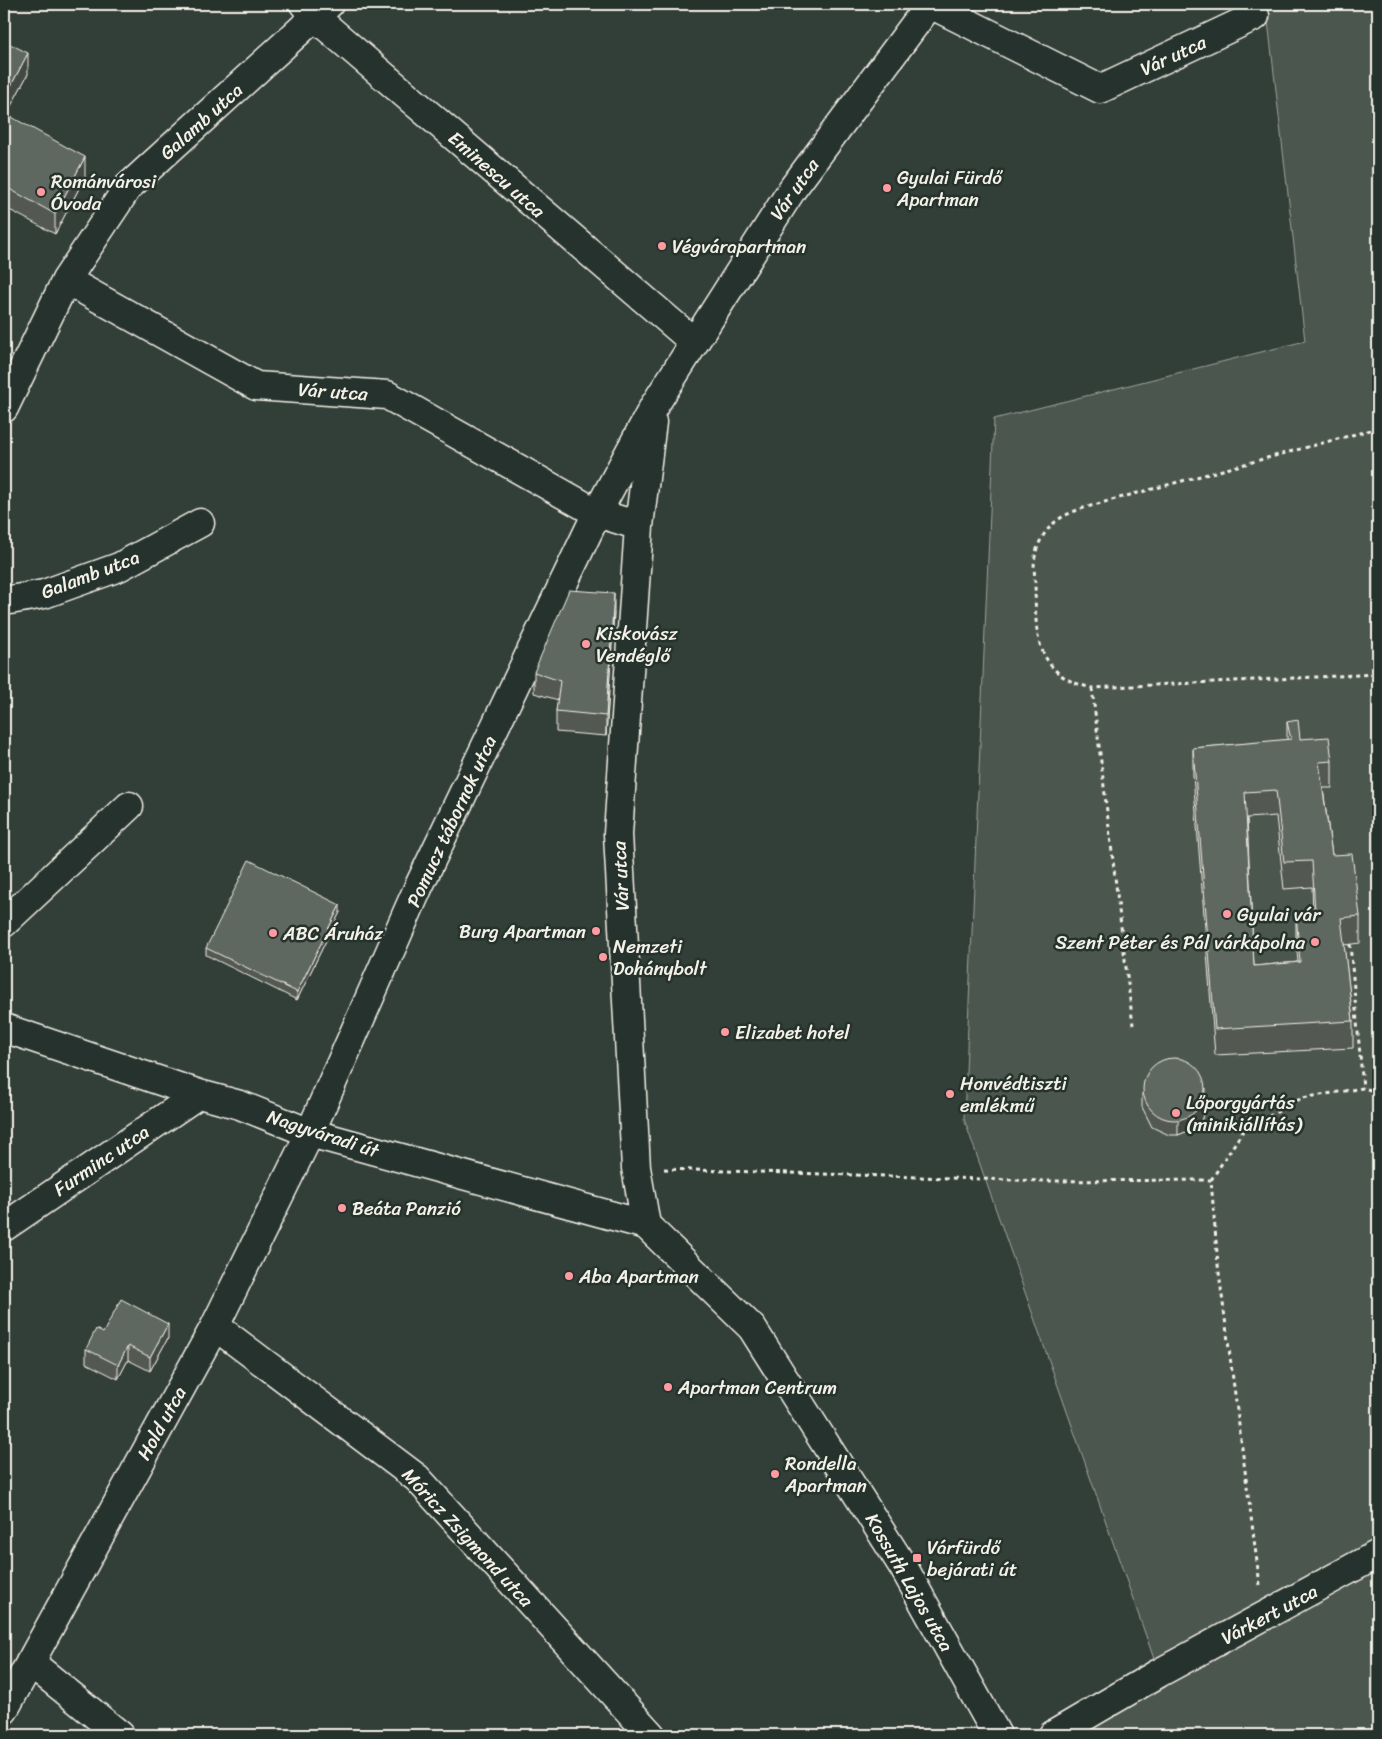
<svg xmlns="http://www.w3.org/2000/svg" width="1382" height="1739" font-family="Sriracha,sans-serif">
	<rect width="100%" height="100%" fill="#323e38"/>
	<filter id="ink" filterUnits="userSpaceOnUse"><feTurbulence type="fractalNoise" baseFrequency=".02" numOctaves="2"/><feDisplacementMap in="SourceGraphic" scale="10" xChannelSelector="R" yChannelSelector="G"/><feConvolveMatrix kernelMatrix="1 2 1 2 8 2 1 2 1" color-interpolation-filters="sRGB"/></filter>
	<g filter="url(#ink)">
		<path fill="#4c564f" stroke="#a0a49c" d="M 1266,4 L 1378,4 L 1378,1735 L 1053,1735 L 1159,1673 L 964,1119 L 994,419 L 1305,341 Z"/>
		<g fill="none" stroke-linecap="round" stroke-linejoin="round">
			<defs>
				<path id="minor" d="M 304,4 L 315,17 L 694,342
					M 930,4 L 1100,89 L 1255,16
					M 66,280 L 256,386 L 387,395 L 597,513 L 639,526
					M 4,408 L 66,280 L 128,187 L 329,4
					M 4,601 L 44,594 L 119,567 L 200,523
					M 4,923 L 129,806
					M 4,1028 L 199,1094 L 240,1105 L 310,1133 L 646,1225 L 752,1328 L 904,1568 L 997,1735
					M 646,1225 L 636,1168 L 618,834 L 639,526 L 652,422
					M 4,1227 L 199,1094
					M 215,1326 L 417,1478 L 651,1735
					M 30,1662 L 120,1735
					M 4,1710 L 215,1326 L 310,1133 L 418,888 L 597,513 L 654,406 L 793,188 L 930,4
					M 1053,1735 L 1159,1673 L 1378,1554"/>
			</defs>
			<use href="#minor" stroke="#f4f1e8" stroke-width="31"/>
			<path stroke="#f4f1e8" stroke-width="3" stroke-dasharray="4 4" stroke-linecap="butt" d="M 1378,428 L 1108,501 C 1089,507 1064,511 1050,527 C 1042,535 1037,546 1035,557 C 1033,565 1035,575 1035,584 C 1036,610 1033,642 1050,664 C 1061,679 1076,684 1092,688 L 1378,674
				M 1092,688 L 1133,1025
				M 1350,944 L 1363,1088
				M 664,1169 L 1045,1181 L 1211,1180
				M 1260,1585 L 1218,1265 L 1211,1180 L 1243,1131 L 1302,1098 L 1363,1088 L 1378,1092"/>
			<use href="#minor" stroke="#26332d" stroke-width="28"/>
		</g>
		<path fill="#525953" stroke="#f4f1e8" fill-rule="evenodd" d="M 4,52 L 28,74 L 6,115 L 85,177 L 55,234 L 4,207 Z
			M 614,613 L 606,736 L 556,732 L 556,711 L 558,700 L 534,693 L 534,672 Z
			M 1287,722 L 1300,739 L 1332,761 L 1332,788 L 1323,788 L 1332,855 L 1360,916 L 1360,943 L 1344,945 L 1353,1021 L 1353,1048 L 1215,1055 L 1193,775 L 1193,748 L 1287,740 ZM 1276,816 L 1284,889 L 1312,887 L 1313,912 L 1296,913 L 1296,940 L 1298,962 L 1254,966 L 1247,818 Z
			M 340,912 L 297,1000 L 206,955 L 206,948 Z
			M 1142,1093 L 1206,1102 L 1201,1122 L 1195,1128 L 1178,1135 L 1169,1135 L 1152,1127 L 1142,1107 Z
			M 103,1333 L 168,1338 L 150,1371 L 128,1360 L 118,1379 L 86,1363 L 86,1349 Z"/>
		<path fill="#424944" stroke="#f4f1e8" d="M 28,53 L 28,74 L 4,119 L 4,99 Z
			M 85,157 L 85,177 L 55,234 L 55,214 Z
			M 614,593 L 614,613 L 606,736 L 606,716 Z
			M 340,905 L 340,912 L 297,1000 L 297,992 Z
			M 1206,1088 L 1206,1102 L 1201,1122 L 1195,1128 L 1178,1135 L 1178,1122 Z
			M 168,1324 L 168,1338 L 150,1371 L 150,1357 Z
			M 128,1346 L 128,1360 L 118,1379 L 118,1365 Z"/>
		<path fill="#5f6861" stroke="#f4f1e8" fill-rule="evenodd" d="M 8,43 L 28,53 L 4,99 L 4,52 Z
			M 4,113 L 85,157 L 55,214 L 4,186 Z
			M 569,590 L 614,593 L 606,716 L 556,711 L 560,681 L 534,672 Z
			M 1298,720 L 1300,739 L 1329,737 L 1332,761 L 1319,762 L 1332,855 L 1352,854 L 1360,916 L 1341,918 L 1353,1021 L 1215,1029 L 1193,748 L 1291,739 L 1287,722 ZM 1276,790 L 1284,862 L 1312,861 L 1315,912 L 1296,913 L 1300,962 L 1254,966 L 1245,792 Z
			M 249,860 L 340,905 L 297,992 L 206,948 Z
			M1143 1089a31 31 0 1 1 62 0a31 31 0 1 1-62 0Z
			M 121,1299 L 168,1324 L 150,1357 L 128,1346 L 118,1365 L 86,1349 L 96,1329 L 103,1333 Z"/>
	</g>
	<g fill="#ff9aa2" stroke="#26332d" stroke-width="2">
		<circle cx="887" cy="188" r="5"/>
		<circle cx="41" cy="192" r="5"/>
		<circle cx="662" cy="246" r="5"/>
		<circle cx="586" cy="644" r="5"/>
		<circle cx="1227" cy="914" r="5"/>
		<circle cx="596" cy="931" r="5"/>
		<circle cx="273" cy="933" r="5"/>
		<circle cx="1315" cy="942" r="5"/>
		<circle cx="603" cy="957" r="5"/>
		<circle cx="725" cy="1032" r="5"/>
		<circle cx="950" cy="1094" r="5"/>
		<circle cx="1176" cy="1113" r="5"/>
		<circle cx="342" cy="1208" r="5"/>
		<circle cx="569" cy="1276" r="5"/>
		<circle cx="668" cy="1387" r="5"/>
		<circle cx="775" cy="1474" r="5"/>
		<rect x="912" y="1553" width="10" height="10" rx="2.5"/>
	</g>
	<g text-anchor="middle" stroke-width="5" stroke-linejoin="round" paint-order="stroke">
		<g font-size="19" fill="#f4f1e8" stroke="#26332d">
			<text transform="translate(1173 55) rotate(-25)" y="7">Vár utca</text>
			<text transform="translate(201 121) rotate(-42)" y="7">Galamb utca</text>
			<text transform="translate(497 174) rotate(41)" y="7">Eminescu utca</text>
			<text transform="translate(794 189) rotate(-55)" y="7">Vár utca</text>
			<text transform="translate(333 391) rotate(4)" y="7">Vár utca</text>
			<text transform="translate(90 574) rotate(-21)" y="7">Galamb utca</text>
			<text transform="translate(451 821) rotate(-65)" y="7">Pomucz tábornok utca</text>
			<text transform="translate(620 876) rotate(-93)" y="7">Vár utca</text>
			<text transform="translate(323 1133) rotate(18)" y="7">Nagyváradi út</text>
			<text transform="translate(101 1160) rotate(-34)" y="7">Furminc utca</text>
			<text transform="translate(161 1423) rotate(-61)" y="7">Hold utca</text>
			<text transform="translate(468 1537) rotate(47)" y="7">Móricz Zsigmond utca</text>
			<text transform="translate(910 1582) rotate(60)" y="7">Kossuth Lajos utca</text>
			<text transform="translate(1269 1614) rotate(-28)" y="7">Várkert utca</text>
		</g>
		<g font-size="19" fill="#f4f1e8" stroke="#26332d" text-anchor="start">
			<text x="897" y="184">Gyulai Fürdő<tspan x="897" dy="22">Apartman</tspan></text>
			<text x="51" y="188">Románvárosi<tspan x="51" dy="22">Óvoda</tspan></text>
			<text x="672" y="253">Végvárapartman</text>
			<text x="596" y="640">Kiskovász<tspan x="596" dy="22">Vendéglő</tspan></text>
			<text x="1237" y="921">Gyulai vár</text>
			<text x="586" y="938" text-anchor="end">Burg Apartman</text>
			<text x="283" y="940">ABC Áruház</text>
			<text x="1305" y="949" text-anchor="end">Szent Péter és Pál várkápolna</text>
			<text x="613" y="953">Nemzeti<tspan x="613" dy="22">Dohánybolt</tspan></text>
			<text x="735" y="1039">Elizabet hotel</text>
			<text x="960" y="1090">Honvédtiszti<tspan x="960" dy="22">emlékmű</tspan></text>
			<text x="1186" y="1109">Lőporgyártás<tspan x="1186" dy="22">(minikiállítás)</tspan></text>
			<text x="352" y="1215">Beáta Panzió</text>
			<text x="579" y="1283">Aba Apartman</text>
			<text x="678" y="1394">Apartman Centrum</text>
			<text x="785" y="1470">Rondella<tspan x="785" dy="22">Apartman</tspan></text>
			<text x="927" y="1554">Várfürdő<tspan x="927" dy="22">bejárati út</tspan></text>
		</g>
	</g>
	<rect width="1382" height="1739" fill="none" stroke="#26332d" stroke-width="20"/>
	<rect x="10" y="10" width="1362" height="1719" fill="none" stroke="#f4f1e8" stroke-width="2" filter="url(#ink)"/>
</svg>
